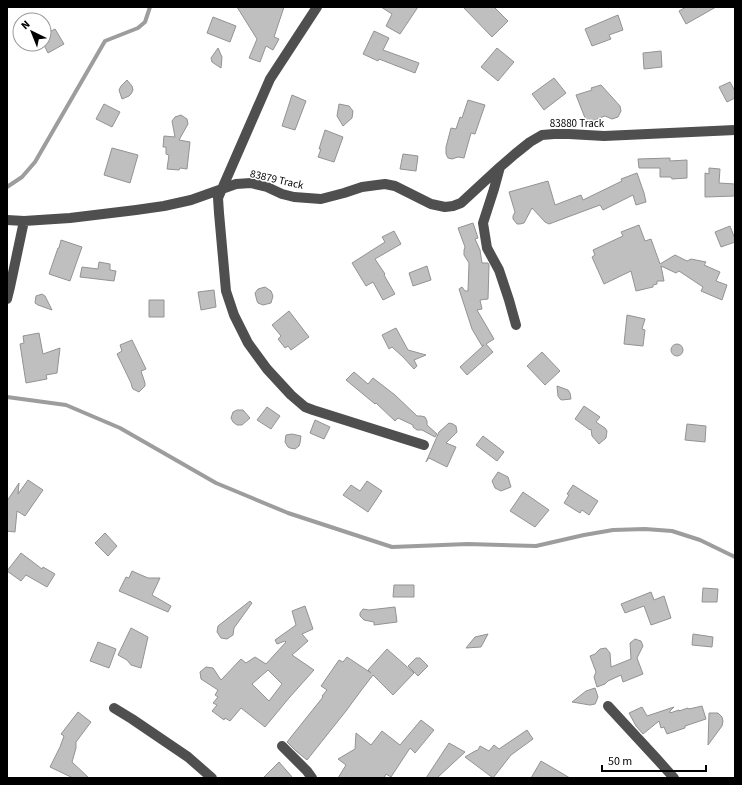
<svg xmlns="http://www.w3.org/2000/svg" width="742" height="785" font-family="'Source Sans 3',sans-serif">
	<rect width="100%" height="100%" fill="#fff"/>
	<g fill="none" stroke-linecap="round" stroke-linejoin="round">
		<path stroke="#9d9d9d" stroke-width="4" d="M 7,187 L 22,177 L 35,162 L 105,41 L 138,28 L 145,22 L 150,7
			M 7,397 L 66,405 L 120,428 L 216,483 L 288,513 L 392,547 L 468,544 L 536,546 L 584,535 L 613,530 L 645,529 L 672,531 L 700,540 L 735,557"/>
	</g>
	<path fill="#bfbfbf" stroke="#939393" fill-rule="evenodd" d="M 237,7 L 284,7 L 274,37 L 279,39 L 273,50 L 266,46 L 260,62 L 249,58 L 257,39 Z
		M 381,7 L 418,7 L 400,34 L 386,26 L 392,14 Z
		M 463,7 L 494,7 L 508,21 L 492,37 Z
		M 686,7 L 716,7 L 686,24 L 679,11 Z
		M 618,15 L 623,30 L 609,35 L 611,39 L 592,46 L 585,29 Z
		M 213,17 L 236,26 L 230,42 L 207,33 Z
		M 55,29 L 64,44 L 48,53 L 44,45 L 44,35 Z
		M 374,31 L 389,38 L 383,50 L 419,63 L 415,73 L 379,59 L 378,61 L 363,54 Z
		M 218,48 L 222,57 L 221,68 L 212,62 L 211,58 Z
		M 497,48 L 514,62 L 498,81 L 481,67 Z
		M 661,51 L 662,67 L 644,69 L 643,53 Z
		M 554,78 L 566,93 L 544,110 L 532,94 Z
		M 127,80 L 132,86 L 133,90 L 131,94 L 129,96 L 122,99 L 119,90 L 121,86 Z
		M 730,82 L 735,91 L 735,98 L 727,102 L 719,87 Z
		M 601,85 L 620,106 L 621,111 L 618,117 L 612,119 L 605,116 L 587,123 L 576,95 L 592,90 L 591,88 Z
		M 292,95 L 306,101 L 295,130 L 282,126 Z
		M 468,100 L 485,105 L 475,134 L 471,133 L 464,158 L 458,157 L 452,159 L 448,158 L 446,154 L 446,147 L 451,128 L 456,129 L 460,117 L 462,118 Z
		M 104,104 L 120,112 L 112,127 L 96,119 Z
		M 339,104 L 349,106 L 353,111 L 352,118 L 343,126 L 337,116 Z
		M 181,115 L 187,119 L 188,124 L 179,140 L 190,142 L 187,169 L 180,168 L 179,170 L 167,169 L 169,155 L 166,154 L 166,147 L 163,147 L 164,136 L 175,137 L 172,121 L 175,117 Z
		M 325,130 L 343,137 L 334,162 L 318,157 L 321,149 L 319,149 Z
		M 112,148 L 138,155 L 130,183 L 104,175 Z
		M 403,154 L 418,156 L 416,171 L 400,169 Z
		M 670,158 L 670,161 L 687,160 L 687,178 L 672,179 L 671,177 L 660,177 L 660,168 L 639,168 L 638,159 Z
		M 709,168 L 720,169 L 719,183 L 735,184 L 735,196 L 705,197 L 705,173 L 709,174 Z
		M 637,173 L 644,193 L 646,202 L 636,205 L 633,195 L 603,210 L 600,205 L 549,224 L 545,222 L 532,208 L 524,223 L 520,224 L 517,224 L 513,219 L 513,216 L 515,212 L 509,192 L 548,181 L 555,205 L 581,195 L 583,200 L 622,181 L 621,179 Z
		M 473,223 L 478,238 L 475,239 L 480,250 L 482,263 L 488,263 L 489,265 L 488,299 L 480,300 L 482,309 L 477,310 L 494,339 L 486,344 L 493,352 L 467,375 L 460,367 L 484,345 L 482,346 L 472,329 L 459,289 L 462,287 L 465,291 L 468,291 L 469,263 L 464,255 L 464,250 L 465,247 L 458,228 Z
		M 639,225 L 645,241 L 651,239 L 660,264 L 675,255 L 687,261 L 691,259 L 706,262 L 704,265 L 720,272 L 716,281 L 727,285 L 722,300 L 701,291 L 703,287 L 679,271 L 676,273 L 661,266 L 664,281 L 657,281 L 657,284 L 653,285 L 653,287 L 636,291 L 631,271 L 604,284 L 592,257 L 595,255 L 593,250 L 623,236 L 621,232 Z
		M 730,226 L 735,239 L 735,242 L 721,247 L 715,232 Z
		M 394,231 L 401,244 L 375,259 L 385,274 L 384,275 L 395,294 L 383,300 L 373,282 L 366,286 L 352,263 L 385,242 L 382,237 Z
		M 61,240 L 82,247 L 70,281 L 49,274 L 58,248 L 59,248 Z
		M 99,262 L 110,264 L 110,270 L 116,271 L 114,281 L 80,277 L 82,267 L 98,269 Z
		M 427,266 L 431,280 L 413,286 L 409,273 Z
		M 265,287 L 271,291 L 273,296 L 271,303 L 263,305 L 258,303 L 257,301 L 255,293 L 258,289 Z
		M 214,290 L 216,307 L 201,310 L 198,292 Z
		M 42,294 L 45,296 L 52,310 L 38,305 L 35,303 L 36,296 Z
		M 149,300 L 164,300 L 164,317 L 149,317 Z
		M 289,311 L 309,337 L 291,350 L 288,346 L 285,348 L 278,339 L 281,336 L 272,325 Z
		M 627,315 L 645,319 L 642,329 L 645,330 L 643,346 L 624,344 Z
		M 396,328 L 408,350 L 426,355 L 414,360 L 417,366 L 414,369 L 403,357 L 392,347 L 389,349 L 382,335 Z
		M 39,333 L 43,354 L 60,348 L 57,373 L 46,375 L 47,379 L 26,383 L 20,344 L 24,343 L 23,336 Z
		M 132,340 L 146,369 L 141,371 L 145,383 L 145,386 L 139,392 L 133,389 L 132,387 L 131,383 L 117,354 L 122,351 L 120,345 Z
		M671 350a6 6 0 1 1 12 0a6 6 0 1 1-12 0Z
		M 542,352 L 560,371 L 545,385 L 527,366 Z
		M 354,372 L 368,384 L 373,378 L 395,395 L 417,416 L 421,416 L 425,417 L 427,421 L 427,425 L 437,434 L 435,437 L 422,430 L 417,430 L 413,427 L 413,425 L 398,418 L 395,421 L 376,403 L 375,404 L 346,380 Z
		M 557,386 L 568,390 L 570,393 L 571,399 L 562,400 L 560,399 L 558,396 Z
		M 584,406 L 600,417 L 596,422 L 605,428 L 607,431 L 606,438 L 599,444 L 592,436 L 591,429 L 590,430 L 575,419 Z
		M 267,407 L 280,416 L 271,429 L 257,420 Z
		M 237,410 L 243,410 L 250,418 L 242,425 L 237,425 L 233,422 L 231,418 L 233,412 Z
		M 315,420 L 330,427 L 324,439 L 310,433 Z
		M 449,423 L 453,424 L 456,426 L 457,432 L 446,443 L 456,447 L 447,467 L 429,458 L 426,462 L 439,432 Z
		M 687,424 L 706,426 L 705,442 L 685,440 Z
		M 292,434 L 301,436 L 300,443 L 299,446 L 295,449 L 290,448 L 288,447 L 285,442 L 286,435 Z
		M 483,436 L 504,452 L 497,461 L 476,445 Z
		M 498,472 L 508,477 L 511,487 L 501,491 L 495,488 L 492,481 Z
		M 28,480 L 43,490 L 25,516 L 17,511 L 15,532 L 7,531 L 7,501 L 19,483 L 18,494 Z
		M 367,481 L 382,491 L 368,512 L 343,495 L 351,485 L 360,491 Z
		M 573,485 L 598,501 L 589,515 L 582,510 L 580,513 L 564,503 L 569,495 L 567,494 Z
		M 523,492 L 549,510 L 535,527 L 510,511 Z
		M 105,533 L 117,546 L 108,556 L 95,543 Z
		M 21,553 L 42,569 L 43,567 L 55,574 L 47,587 L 26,575 L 21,581 L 7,571 Z
		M 132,571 L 148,578 L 160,578 L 152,595 L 171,606 L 168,612 L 119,591 L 126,577 L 129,578 Z
		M 394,585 L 414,585 L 414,597 L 393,597 Z
		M 703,588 L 718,589 L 717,602 L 702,602 Z
		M 651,592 L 654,600 L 664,596 L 671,618 L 651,625 L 644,606 L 625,613 L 621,604 Z
		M 250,601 L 252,603 L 234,628 L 233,635 L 227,639 L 221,638 L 217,632 L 218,626 Z
		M 305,606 L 313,629 L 302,634 L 308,641 L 292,655 L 314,670 L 289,698 L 265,727 L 241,708 L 230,721 L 225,718 L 224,720 L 212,711 L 217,705 L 213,703 L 218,697 L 215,695 L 218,690 L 201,679 L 200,672 L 206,667 L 213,668 L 221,680 L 241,659 L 246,663 L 255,657 L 266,664 L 286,642 L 285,641 L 277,644 L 275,640 L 296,625 L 292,611 ZM 268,670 L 282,684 L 269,701 L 252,684 Z
		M 395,607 L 397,622 L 374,625 L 374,622 L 364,620 L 360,616 L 360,613 L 363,609 L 369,610 Z
		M 131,628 L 148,637 L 141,668 L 131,665 L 127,660 L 118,655 Z
		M 488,634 L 481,647 L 466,648 L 475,637 Z
		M 693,634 L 713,637 L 712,647 L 692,645 Z
		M 635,639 L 641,641 L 643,646 L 637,658 L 643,674 L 623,682 L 621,675 L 608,681 L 605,684 L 597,687 L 594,677 L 596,672 L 590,656 L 595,654 L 600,649 L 606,648 L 610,653 L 611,667 L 631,659 L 630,643 Z
		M 98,642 L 116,649 L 109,668 L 90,661 Z
		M 387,649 L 414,673 L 393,695 L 373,675 L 360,692 L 346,711 L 307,760 L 296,751 L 287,742 L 323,697 L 322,696 L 327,690 L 321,686 L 339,660 L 343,662 L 347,657 L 371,673 L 368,670 Z
		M 416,658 L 420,658 L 428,666 L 418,676 L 408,666 Z
		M 595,688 L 598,697 L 596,702 L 595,704 L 590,705 L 572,702 L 586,691 Z
		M 702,706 L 706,719 L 685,726 L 685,728 L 667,734 L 664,727 L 661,728 L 659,721 L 643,734 L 636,726 L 629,713 L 642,707 L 647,716 L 674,707 L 670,711 L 670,713 L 679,710 L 679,711 L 688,708 L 689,709 Z
		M 78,712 L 91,722 L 76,742 L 76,748 L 72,762 L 89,778 L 73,778 L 50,767 L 60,747 L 64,736 L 61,734 Z
		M 709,713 L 718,713 L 722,717 L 723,721 L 722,726 L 708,745 Z
		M 421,720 L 434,730 L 415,753 L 410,748 L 391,777 L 386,774 L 384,778 L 338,778 L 346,765 L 338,759 L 355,749 L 356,733 L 371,745 L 382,731 L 400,745 Z
		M 527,730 L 533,739 L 511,755 L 493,778 L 465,757 L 475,751 L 478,750 L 480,746 L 489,751 L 494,745 L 499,749 Z
		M 449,743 L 465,752 L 437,778 L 426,778 Z
		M 541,761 L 570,778 L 531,778 Z
		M 279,762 L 293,778 L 263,778 Z"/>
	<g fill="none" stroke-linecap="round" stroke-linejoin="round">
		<path stroke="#4f4f4f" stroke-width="10" d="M 317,7 L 270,79 L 218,198 L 219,213 L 226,291 L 234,315 L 248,343 L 267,369 L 291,395 L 305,407 L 313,410 L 424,445
			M 500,167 L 494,189 L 483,223 L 487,248 L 499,270 L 509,300 L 516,325
			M 7,220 L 24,221 L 70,218 L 136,210 L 164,206 L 191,200 L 236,184 L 251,183 L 267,187 L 282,194 L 294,197 L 321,199 L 344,193 L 362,187 L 377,185 L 385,184 L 395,186 L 431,204 L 445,207 L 453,206 L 461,203 L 500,167 L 515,154 L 530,142 L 542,135 L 554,134 L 569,134 L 604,136 L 735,130
			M 7,299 L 10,287 L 24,221
			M 608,706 L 656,758 L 674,778
			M 114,708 L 132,719 L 188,757 L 212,778
			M 282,746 L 307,771 L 312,778"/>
	</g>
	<g text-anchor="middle" stroke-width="3" stroke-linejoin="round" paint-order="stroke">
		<g font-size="11" fill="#000" stroke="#fff">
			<text x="577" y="127">83880 Track</text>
			<text transform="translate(277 179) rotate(13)" y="4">83879 Track</text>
		</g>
	</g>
	<rect width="742" height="785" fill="none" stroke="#000000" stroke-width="16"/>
	<g transform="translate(32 32) rotate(317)"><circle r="19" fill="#ffffff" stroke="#999999"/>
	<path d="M0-3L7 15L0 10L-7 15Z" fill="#000000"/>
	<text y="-6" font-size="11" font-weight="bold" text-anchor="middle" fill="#000000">N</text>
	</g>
	<path d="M602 765v6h104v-6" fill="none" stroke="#000000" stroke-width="2"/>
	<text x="608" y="765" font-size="12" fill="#000000" stroke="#ffffff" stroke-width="3" paint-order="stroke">50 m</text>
</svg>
